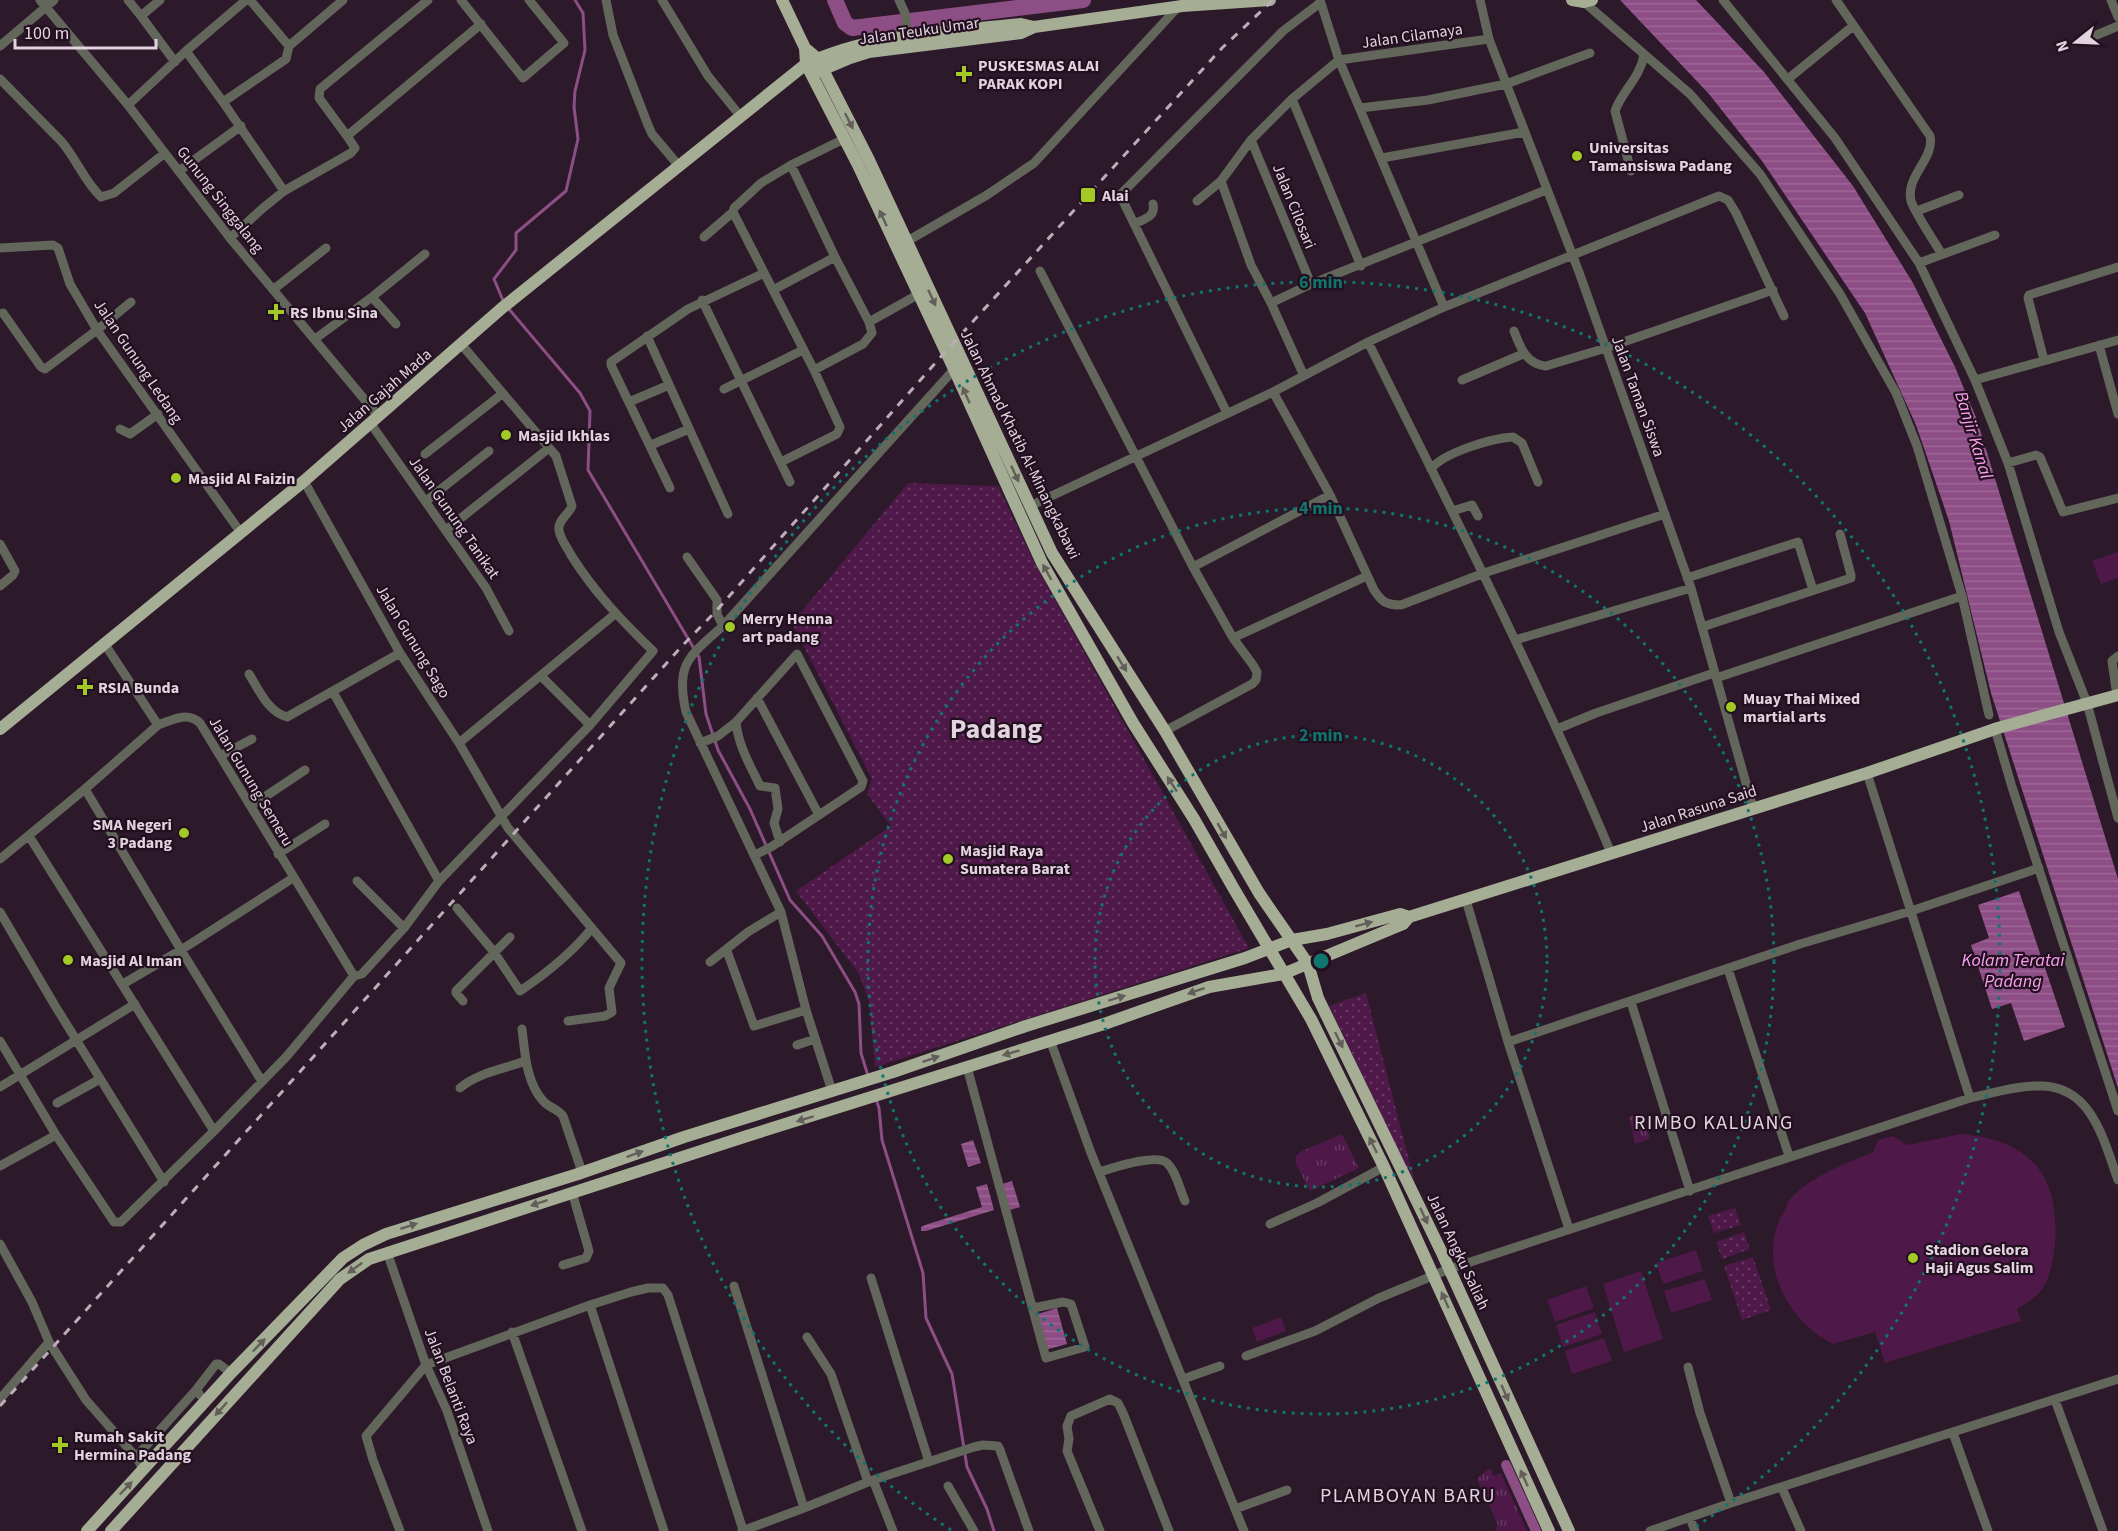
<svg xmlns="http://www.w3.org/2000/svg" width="2118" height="1531" font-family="'Source Sans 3',sans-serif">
	<defs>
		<pattern id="grass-tufts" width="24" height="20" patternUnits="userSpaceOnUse" patternTransform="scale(1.5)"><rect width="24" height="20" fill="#4e1949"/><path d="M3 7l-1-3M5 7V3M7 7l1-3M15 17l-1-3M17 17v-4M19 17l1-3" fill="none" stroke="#673a63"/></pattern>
		<pattern id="park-dots" width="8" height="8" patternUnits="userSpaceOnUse" patternTransform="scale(1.5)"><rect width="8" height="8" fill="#4e1949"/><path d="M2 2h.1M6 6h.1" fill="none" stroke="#673a63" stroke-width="1.8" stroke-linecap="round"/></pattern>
		<pattern id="water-rules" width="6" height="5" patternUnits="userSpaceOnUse" patternTransform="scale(1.5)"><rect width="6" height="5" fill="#8d4e85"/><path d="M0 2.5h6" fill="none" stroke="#9d6796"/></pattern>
	</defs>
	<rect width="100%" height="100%" fill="#2c1929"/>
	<path fill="url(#grass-tufts)" d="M 1641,1113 L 1650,1139 L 1635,1144 L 1629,1117 Z
		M 1342,1134 L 1359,1168 L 1310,1191 L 1296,1164 L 1296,1156 L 1300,1152 Z
		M 1491,1469 L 1493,1476 L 1501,1473 L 1527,1531 L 1495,1531 L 1498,1525 L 1477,1479 L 1486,1470 Z"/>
	<path fill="url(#park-dots)" d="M 908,483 L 998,486 L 1034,562 L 1249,948 L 875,1067 L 869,1001 L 859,974 L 796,891 L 891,826 L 867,794 L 872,779 L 792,623 Z
		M 1366,993 L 1416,1187 L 1329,1006 Z
		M 1735,1208 L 1741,1225 L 1714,1233 L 1708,1216 Z
		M 1744,1232 L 1750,1249 L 1722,1259 L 1716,1242 Z
		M 1753,1257 L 1771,1310 L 1742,1320 L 1724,1266 Z"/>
	<path fill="#4e1949" d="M 2118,552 L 2118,578 L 2101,584 L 2092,561 Z
		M 1961,1134 C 1991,1137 2018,1143 2039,1169 C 2060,1196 2060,1254 2045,1285 C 2039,1296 2027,1303 2017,1309 L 2021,1321 L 1885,1363 L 1875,1332 L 1833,1344 C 1787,1322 1756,1261 1783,1213 C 1786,1208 1788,1201 1792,1197 C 1813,1175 1845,1164 1873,1152 L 1878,1140 L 1893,1136 L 1907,1145 Z
		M 1696,1250 L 1703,1271 L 1663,1284 L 1656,1263 Z
		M 1641,1271 L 1663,1339 L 1624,1352 L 1603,1284 Z
		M 1705,1279 L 1712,1300 L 1671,1313 L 1664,1291 Z
		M 1586,1286 L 1594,1308 L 1555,1322 L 1547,1300 Z
		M 1595,1312 L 1602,1334 L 1563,1347 L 1556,1325 Z
		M 1281,1317 L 1286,1331 L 1257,1342 L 1252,1328 Z
		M 1604,1338 L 1612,1361 L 1572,1374 L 1565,1351 Z"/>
	<path fill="url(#water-rules)" d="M 1620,0 L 1696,0 L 1764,72 L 1853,186 L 1913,283 L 1955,367 L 1977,420 L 2118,879 L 2118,1088 L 1991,693 L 1949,521 L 1916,425 L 1865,313 L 1762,161 L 1709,94 Z
		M 2019,891 L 2065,1027 L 2024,1041 L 2011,1003 L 1992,1009 L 1971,945 L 1989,938 L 1978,905 Z
		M 973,1140 L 981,1163 L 968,1167 L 961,1144 Z
		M 1012,1181 L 1020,1207 L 1010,1210 L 1002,1184 Z
		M 987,1184 L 994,1210 L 926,1231 L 921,1231 L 921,1227 L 925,1225 L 982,1207 L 976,1187 Z
		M 1057,1308 L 1067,1344 L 1045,1350 L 1035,1315 Z"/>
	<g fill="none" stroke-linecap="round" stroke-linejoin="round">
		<path stroke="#8d4e85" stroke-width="3" d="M 504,303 L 494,279 L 516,250 L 516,233 L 566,191 L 578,139 L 574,107 L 575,91 L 585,50 L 583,13 L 575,0
			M 508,308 L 580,393 L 590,411 L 588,470 L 699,657 L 706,714 L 718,750 L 750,809 L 790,900 L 822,936 L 855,992 L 859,1004 L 861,1053 L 868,1076
			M 876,1099 L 879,1108 L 882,1140 L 923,1273 L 926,1318 L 952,1374 L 967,1467 L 987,1509 L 994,1531"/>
		<path stroke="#8d4e85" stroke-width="10" d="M 1506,1465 L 1536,1531"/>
		<path stroke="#8d4e85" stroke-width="16" d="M 835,0 L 845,23 L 852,28 L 1083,0"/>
		<path stroke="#62665b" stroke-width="9" d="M 40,0 L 128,105 L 230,238 L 379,417
			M 128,0 L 141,16
			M 160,0 L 141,16 L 175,62
			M 250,0 L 289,46 L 343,0
			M 461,0 L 523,78 L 564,43 L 529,0
			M 606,0 L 613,35 L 648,125 L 652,134 L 679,166
			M 662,0 L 708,76 L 741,117
			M 899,0 L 905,13 L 908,37
			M 1320,0 L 1339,60 L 1444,307
			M 1480,0 L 1489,39 L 1579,272 L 1691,588 L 1753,808
			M 1723,0 L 1835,138 L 1919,263 L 1975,380 L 2008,463 L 2059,632 L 2087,703 L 2118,818
			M 1836,0 L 1930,136 C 1935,159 1905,176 1911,201 C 1915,213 1934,241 1941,253
			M 2111,0 L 2118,17
			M 1584,2 L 1690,94 L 1760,174 L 1840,294 L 1896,393 L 1917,446 L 1962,596 L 1989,715
			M 2087,39 L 2118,26
			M 0,46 L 54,0
			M 186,51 L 223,102
			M 0,79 L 61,141 C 76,158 84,181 101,197 L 114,193 L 165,153
			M 1788,79 L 1853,26
			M 1292,99 L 1361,266
			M 128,105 L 186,51 L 246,0
			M 1360,108 L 1428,100 L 1506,84 L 1590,53
			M 347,136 L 319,98 L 320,89 L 428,0
			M 1251,140 L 1311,284
			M 1382,158 L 1524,132
			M 791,165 L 835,257 L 869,322
			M 179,171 L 241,126
			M 1631,171 L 1615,111 C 1622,91 1640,78 1644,55
			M 284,191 L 223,102 L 286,59 L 289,46
			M 1197,201 L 1221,181
			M 1917,211 L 1959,195
			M 733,212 L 814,370 L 840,427 L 837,434 L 781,462
			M 1134,224 C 1144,219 1156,217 1153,204
			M 704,237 L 733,212 L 734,208 L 761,183 L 791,165 L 844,139
			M 230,238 L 263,208 L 284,191 L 351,153 L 355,148 L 347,136 L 481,24
			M 904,243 L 987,195 L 1034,163 L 1178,7
			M 0,248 L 53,245 L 58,248 L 70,284 L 97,330 L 241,533
			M 1919,263 L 1995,235
			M 1040,271 L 1193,567 L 1233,638 L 1253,665 L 1257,672 L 1256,680 L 1252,684 L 1165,731
			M 274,289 L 326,248
			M 773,290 L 835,257
			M 372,297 L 396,324
			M 702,300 L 790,482
			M 1271,303 L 1311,284 L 1546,190
			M 3,313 L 41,367 L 45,369 L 97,330 L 131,302
			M 1514,331 C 1520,347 1526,364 1546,366 L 1606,348 L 1773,290
			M 647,336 L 728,514
			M 315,339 L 372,297 L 425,254
			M 1368,342 C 1452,511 1538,679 1611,853
			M 2099,345 L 2118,414
			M 2044,360 L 2028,298 L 2029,295 L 2118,267
			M 814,370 L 863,344 L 872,333 L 869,322 L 919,294
			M 1304,376 L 1271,303 L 1251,265 L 1221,181 L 1251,140 L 1292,99 L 1339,60 L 1489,39
			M 1462,380 L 1523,354
			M 1975,380 L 2118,340
			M 724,389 L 803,350
			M 1273,392 L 1368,342 L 1444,307 L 1719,196 L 1728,200 L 1736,213 L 1784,316
			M 629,402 L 669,385
			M 1227,413 L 1120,195 L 1283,31 L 1320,3
			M 371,424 L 486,588 L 509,631
			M 120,429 L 130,434 L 158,414
			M 651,445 L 689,429
			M 425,454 L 502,394
			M 2008,463 L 2036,455 L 2040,457 L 2063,512 L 2118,498
			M 1431,469 C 1443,453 1492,438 1513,437 L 1522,443 L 1538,482
			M 304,481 L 400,653 L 459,743 L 508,828 L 621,963 L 609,988 L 612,1012 L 605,1016 L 568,1021
			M 670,488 L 611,365 L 611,362 L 688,309 L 764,273
			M 426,501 L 489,451
			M 1030,506 L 1273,392 L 1330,495 L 1374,590 C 1382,602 1386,605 1401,605 L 1484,573 L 1665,514
			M 1452,511 L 1472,505 L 1478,516
			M 446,530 L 549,448
			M 0,544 L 15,571 L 13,575 L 0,586
			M 687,557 L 717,600 L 717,614 L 723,626
			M 1193,567 L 1330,495
			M 1687,578 L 1798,542 L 1813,590
			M 1702,627 L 1851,578 L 1851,575 L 1840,534
			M 1233,638 L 1367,576
			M 1515,640 L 1691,588
			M 104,643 L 158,725 C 172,720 187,711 200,723 L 354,976
			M 249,674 C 259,690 268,712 287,717 L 400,653
			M 541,676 L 590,725
			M 1716,678 L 1962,596
			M 2116,689 L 2112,661 L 2118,656
			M 333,692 L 439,881
			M 757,698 L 819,815
			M 736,722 L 797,654 L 863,781 L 861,787 L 771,847 L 755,855
			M 1557,729 L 1596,713 L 1714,673
			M 1995,729 L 2012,787 L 2118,1111
			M 459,743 L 615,614
			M 700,743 L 718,736 L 736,722 C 738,745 750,765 760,786 L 775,788 L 778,809 L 774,823 L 780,842
			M 220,756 L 252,739
			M 1867,773 L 1970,1098
			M 85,789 L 181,950 L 293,878
			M 251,806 L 305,770
			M 29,836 L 214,1131 L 287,1056 L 354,976 L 362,974 L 404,928 L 439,881 L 590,725 L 653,651 C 622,621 594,592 571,555 C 567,547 560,539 559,530 C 557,521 569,514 572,506 L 556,456 L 461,344
			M 278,854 L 325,824
			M 0,859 L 85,789 L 158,725
			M 357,881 L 404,928
			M 1466,900 L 1508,1042 L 1569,1229
			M 457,908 L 494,952 L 520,991 C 547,973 571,954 592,928
			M 0,912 L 54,1004 L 164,1182
			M 727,951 L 754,1026 L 806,1010
			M 710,962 L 748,932 L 781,912
			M 1728,969 L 1789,1156
			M 123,984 L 181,950 L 261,1080
			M 463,1001 L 456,993 L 456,991 L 510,937
			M 1631,1002 L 1690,1191
			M 522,1029 C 525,1053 526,1083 544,1102 C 550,1108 558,1109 563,1116 L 582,1172
			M 1050,1040 L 1091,1153 L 1244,1531
			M 0,1041 L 56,1135 L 114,1222 L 121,1222 L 214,1131
			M 1508,1042 L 1800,944 L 1911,911 L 2039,868
			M 797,1045 L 815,1039
			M 967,1067 L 1046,1358 L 1085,1347 L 1071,1304 L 1063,1302 L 1033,1308
			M 0,1087 L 135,1004
			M 460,1088 C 477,1073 504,1069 525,1061
			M 832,1091 L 806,1010 L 781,912 L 686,712 C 675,664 689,656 723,626 L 958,365
			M 57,1103 L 100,1079
			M 0,1166 L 56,1135
			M 1099,1172 C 1113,1168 1156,1153 1167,1163 C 1176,1171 1180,1190 1185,1201
			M 1270,1224 L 1317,1203 L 1384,1167
			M 0,1244 L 32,1302 L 49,1342 L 86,1400 L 136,1457 L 144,1470
			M 387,1252 L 426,1365 L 447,1411 L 488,1531
			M 563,1265 L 586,1258 L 589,1251 L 572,1192
			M 871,1278 L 929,1462
			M 734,1286 L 804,1508
			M 590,1305 L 664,1531
			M 512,1332 L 582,1531
			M 807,1337 L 831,1374 L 868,1482
			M 1246,1356 L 1315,1331 L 1379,1298 L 1449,1269 L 1970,1098 C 1993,1093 2019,1085 2043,1086 C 2093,1088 2104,1142 2118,1180
			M 1688,1367 L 1700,1413 L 1731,1503
			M 1183,1379 L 1220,1366
			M 200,1395 L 196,1390 L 216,1364 L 219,1364 L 231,1373
			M 0,1399 L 49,1342
			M 2055,1400 L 2103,1531
			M 1953,1433 L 1988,1531
			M 136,1457 L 196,1390
			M 873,1480 L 893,1531
			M 948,1486 L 974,1531
			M 1782,1488 L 1801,1531
			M 1235,1509 L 1287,1490
			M 1690,1518 L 1695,1531
			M 400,1531 L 373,1460 L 366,1436 L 426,1365 L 590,1305 L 631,1292 L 648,1288 L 663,1288 L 668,1295 L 743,1530
			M 742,1531 L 804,1508 L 873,1480 L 974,1447 L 983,1445 L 998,1446 L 1000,1450 L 1029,1531
			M 1100,1531 L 1067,1451 L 1069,1439 L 1067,1426 L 1071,1416 L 1110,1399 L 1118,1403 L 1123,1413 L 1169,1531
			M 1650,1531 L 1731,1503 L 2118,1379"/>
		<path stroke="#a5ad95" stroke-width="12" d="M 782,0 L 805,48 L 817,58 L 869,160 L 1052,553 L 1165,731 L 1259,893 L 1308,964 L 1318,998 L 1442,1253 L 1569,1531
			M 1572,0 L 1584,2 L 1592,0
			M 805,48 L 806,64 L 858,165 L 954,369 L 1042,563 L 1133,723 L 1194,819 L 1234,889 L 1311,1019 L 1384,1167 L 1549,1531
			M 817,72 L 850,58 L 869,52 L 1021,33 L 1034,27 L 1182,6 L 1270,0
			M 0,729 L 304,481 L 502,308 L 806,64 C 870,33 950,32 1021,24 L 1034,27
			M 1994,729 L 2118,695
			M 1409,917 L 1867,773 L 1995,729
			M 87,1531 L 231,1373 L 343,1258 L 363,1245 L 386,1234 L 578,1174 L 684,1137 L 893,1072 L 1026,1026 L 1245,958 L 1292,940 L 1327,934 L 1400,914 L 1409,917
			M 111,1531 L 340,1279 L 369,1259 L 747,1136 L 1107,1023 L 1209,987 L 1283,974 L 1403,924 L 1409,917"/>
		<path stroke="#bcadb9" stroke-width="3" stroke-dasharray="8 8" stroke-linecap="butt" d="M 0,1406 L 682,646 L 717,610 L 946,351 L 1088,195 L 1222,48 L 1273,0"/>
	</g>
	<defs><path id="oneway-solid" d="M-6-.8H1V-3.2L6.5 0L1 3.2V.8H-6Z" transform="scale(1.5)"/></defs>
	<g fill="#645e5a">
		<use href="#oneway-solid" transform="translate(849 121) rotate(63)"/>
		<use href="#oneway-solid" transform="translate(883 218) rotate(-115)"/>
		<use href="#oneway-solid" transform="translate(932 298) rotate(65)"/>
		<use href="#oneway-solid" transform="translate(966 395) rotate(-114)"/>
		<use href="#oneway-solid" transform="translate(1015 474) rotate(65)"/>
		<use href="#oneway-solid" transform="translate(1047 572) rotate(-119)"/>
		<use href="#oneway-solid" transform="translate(1122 664) rotate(58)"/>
		<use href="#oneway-solid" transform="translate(1172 784) rotate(-123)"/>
		<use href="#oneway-solid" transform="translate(1222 831) rotate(60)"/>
		<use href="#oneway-solid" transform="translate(1364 924) rotate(-15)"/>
		<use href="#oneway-solid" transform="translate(1196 991) rotate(161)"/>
		<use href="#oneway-solid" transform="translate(1117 998) rotate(-17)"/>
		<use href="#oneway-solid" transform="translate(1339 1040) rotate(64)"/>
		<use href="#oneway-solid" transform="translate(1011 1053) rotate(163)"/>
		<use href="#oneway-solid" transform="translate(931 1059) rotate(-19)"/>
		<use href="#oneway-solid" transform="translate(805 1119) rotate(163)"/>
		<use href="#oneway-solid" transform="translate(1373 1145) rotate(-116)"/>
		<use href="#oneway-solid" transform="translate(635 1154) rotate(-20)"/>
		<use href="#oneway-solid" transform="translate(539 1203) rotate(162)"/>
		<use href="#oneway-solid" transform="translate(1424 1216) rotate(65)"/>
		<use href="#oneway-solid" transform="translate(409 1226) rotate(-18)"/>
		<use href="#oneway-solid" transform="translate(355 1268) rotate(144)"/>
		<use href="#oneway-solid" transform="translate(1445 1300) rotate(-114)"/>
		<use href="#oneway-solid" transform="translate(259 1345) rotate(-46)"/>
		<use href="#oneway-solid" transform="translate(1505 1393) rotate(66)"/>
		<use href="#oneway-solid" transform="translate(221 1409) rotate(132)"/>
		<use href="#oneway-solid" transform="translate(1524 1478) rotate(-115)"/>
		<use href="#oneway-solid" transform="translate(126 1488) rotate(-46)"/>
	</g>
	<g fill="none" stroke="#0f766e" stroke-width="3" stroke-dasharray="3 6">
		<circle cx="1321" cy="961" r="226"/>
		<circle cx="1321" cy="961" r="453"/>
		<path d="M951 1530A679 679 0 1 1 1691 1530"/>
	</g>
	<g fill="#a3c926" stroke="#220f1f" stroke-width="2">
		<path d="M961 65h6v6h6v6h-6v6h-6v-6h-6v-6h6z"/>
		<circle cx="1577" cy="156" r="6"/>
		<rect x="1080" y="187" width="16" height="16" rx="3"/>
		<path d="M273 303h6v6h6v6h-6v6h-6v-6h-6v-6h6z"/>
		<circle cx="506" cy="435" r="6"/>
		<circle cx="176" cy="478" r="6"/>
		<circle cx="730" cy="627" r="6"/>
		<path d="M82 678h6v6h6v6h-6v6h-6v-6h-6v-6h6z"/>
		<circle cx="1731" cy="707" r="6"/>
		<circle cx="184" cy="833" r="6"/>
		<circle cx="948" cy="859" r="6"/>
		<circle cx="68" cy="960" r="6"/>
		<circle cx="1913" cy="1258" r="6"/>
		<path d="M57 1436h6v6h6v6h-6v6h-6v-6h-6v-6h6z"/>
	</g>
	<g text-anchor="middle" stroke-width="4.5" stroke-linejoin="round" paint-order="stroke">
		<g font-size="16" fill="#e2d4df" stroke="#220f1f">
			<text transform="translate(919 30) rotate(-8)" y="6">Jalan Teuku Umar</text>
			<text transform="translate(1412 35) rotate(-8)" y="6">Jalan Cilamaya</text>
			<text transform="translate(221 199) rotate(52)" y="6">Gunung Singgalang</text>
			<text transform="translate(1295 206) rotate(68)" y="6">Jalan Cilosari</text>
			<text transform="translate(139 361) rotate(56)" y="6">Jalan Gunung Ledang</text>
			<text transform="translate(384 390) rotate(-41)" y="6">Jalan Gajah Mada</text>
			<text transform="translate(1639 396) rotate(70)" y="6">Jalan Taman Siswa</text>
			<text transform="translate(1021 444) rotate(64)" y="6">Jalan Ahmad Khatib Al-Minangkabawi</text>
			<text transform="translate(455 517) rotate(55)" y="6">Jalan Gunung Tanikat</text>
			<text transform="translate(414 641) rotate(59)" y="6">Jalan Gunung Sago</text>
			<text transform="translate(252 781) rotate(59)" y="6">Jalan Gunung Semeru</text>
			<text transform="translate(1698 808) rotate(-18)" y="6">Jalan Rasuna Said</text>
			<text transform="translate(1459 1251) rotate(65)" y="6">Jalan Angku Saliah</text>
			<text transform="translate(452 1386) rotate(69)" y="6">Jalan Belanti Raya</text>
		</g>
		<g font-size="16" font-weight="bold" fill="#e2d4df" stroke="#220f1f" text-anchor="start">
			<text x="978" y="71">PUSKESMAS ALAI<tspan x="978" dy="18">PARAK KOPI</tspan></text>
			<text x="1589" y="153">Universitas<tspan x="1589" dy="18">Tamansiswa Padang</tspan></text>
			<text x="1102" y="201">Alai</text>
			<text x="290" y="318">RS Ibnu Sina</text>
			<text x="518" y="441">Masjid Ikhlas</text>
			<text x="188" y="484">Masjid Al Faizin</text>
			<text x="742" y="624">Merry Henna<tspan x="742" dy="18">art padang</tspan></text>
			<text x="98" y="693">RSIA Bunda</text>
			<text x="1743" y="704">Muay Thai Mixed<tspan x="1743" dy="18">martial arts</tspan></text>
			<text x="172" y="830" text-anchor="end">SMA Negeri<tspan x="172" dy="18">3 Padang</tspan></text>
			<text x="960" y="856">Masjid Raya<tspan x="960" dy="18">Sumatera Barat</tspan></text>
			<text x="80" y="966">Masjid Al Iman</text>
			<text x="1925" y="1255">Stadion Gelora<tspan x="1925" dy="18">Haji Agus Salim</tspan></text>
			<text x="74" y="1442">Rumah Sakit<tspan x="74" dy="18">Hermina Padang</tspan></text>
		</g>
		<g font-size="18" font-style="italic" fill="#faa1ee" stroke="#220f1f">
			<text transform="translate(1974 435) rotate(73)" y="6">Banjir Kanal</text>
			<text x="2013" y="966">Kolam Teratai<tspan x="2013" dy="21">Padang</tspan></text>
		</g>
		<g font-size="20" letter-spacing="1.5" fill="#e2d4df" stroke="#220f1f">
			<text x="1714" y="1129">RIMBO KALUANG</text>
			<text x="1408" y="1502">PLAMBOYAN BARU</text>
		</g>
		<g font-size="28" font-weight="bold" fill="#e2d4df" stroke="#220f1f">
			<text x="996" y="738">Padang</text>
		</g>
	</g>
	<circle cx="1321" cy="961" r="9" fill="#0f766e" stroke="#220f1f" stroke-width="3"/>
	<g font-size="18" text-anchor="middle" font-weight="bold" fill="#0f766e" stroke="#220f1f" stroke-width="4.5" stroke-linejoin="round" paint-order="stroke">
		<text x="1321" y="288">6 min</text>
		<text x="1321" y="514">4 min</text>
		<text x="1321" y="741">2 min</text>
	</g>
	<g transform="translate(2076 42) rotate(252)" stroke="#220f1f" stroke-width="4.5" paint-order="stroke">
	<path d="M0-4.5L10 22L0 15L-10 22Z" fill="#e2d4df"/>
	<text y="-9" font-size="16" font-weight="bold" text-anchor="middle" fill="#e2d4df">N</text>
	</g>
	<path d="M15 39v9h141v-9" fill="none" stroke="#e2d4df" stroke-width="3"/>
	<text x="24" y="39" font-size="18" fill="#e2d4df" stroke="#220f1f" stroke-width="4.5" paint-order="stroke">100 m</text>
</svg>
